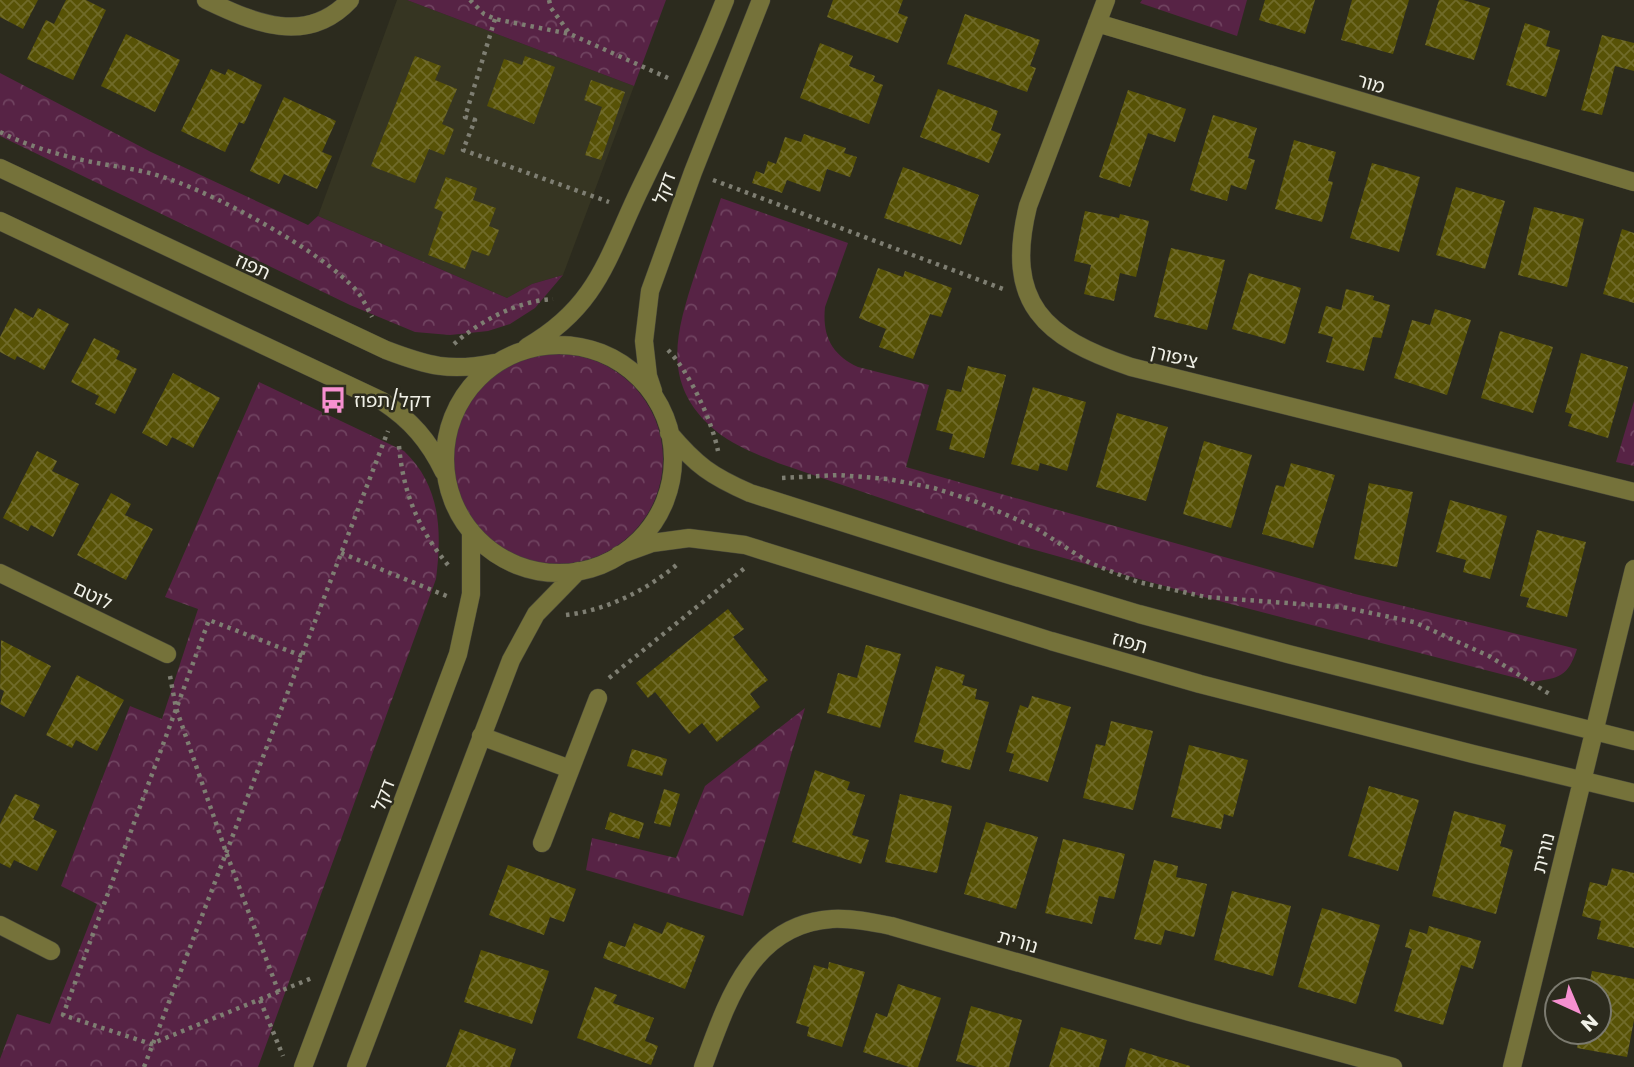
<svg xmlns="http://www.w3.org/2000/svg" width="1634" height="1067" font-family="Poppins,'Noto Sans Hebrew',sans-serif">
	<defs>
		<pattern id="park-crowns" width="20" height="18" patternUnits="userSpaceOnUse" patternTransform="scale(1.75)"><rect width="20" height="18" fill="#572345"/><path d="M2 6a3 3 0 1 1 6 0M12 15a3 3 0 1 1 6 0" fill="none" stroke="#704360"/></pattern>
		<pattern id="building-cross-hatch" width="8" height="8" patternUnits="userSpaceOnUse" patternTransform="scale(1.75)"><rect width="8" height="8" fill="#575206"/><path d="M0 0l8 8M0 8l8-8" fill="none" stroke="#706b2a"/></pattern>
	</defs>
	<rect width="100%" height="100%" fill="#2c2b1e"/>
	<path fill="#363522" d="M 397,0 L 407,0 L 634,86 L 563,275 L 532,284 L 507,298 L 318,216 Z"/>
	<path fill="url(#park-crowns)" d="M 407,0 L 666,0 L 634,86 Z
		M 1142,0 L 1247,0 L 1237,36 L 1140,3 Z
		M 0,73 L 151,152 L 308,225 L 318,216 L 507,298 L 532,284 L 563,275 L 535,308 L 510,324 L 488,331 L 450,335 L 415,332 L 350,305 L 0,136 Z
		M 721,198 L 848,243 L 825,307 C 822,336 832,355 858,367 L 929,385 L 906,467 L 1355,594 L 1577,649 C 1568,677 1559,678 1532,682 L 1200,596 L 1021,546 L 778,463 C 757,454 734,446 716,431 C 661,385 675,335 695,274 C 703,249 712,223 721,198 Z
		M453 459a105 105 0 1 1 210 0a105 105 0 1 1-210 0Z
		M 259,382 L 404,451 C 441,486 442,532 436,579 L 258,1067 L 0,1067 L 0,1059 L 17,1014 L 50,1024 L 97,904 L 61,886 L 130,706 L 162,719 L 198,609 L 165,597 Z
		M 1634,401 L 1634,466 L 1616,462 Z
		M 805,708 L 743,916 L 586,870 L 592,838 L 676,858 L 705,786 Z"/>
	<path fill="url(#building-cross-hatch)" d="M 0,0 L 38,0 L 23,29 L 0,17 Z
		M 66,0 L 86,0 L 106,10 L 73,80 L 27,59 L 46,20 L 54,24 Z
		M 833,0 L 903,0 L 898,13 L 908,17 L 898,43 L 827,17 Z
		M 1265,0 L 1315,0 L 1305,34 L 1259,20 Z
		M 1352,0 L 1409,0 L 1393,54 L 1341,40 Z
		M 1439,0 L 1463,0 L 1490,8 L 1474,60 L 1425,45 Z
		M 965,14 L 1040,40 L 1030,66 L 1036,68 L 1027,92 L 947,64 Z
		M 1525,23 L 1550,31 L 1546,46 L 1560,50 L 1546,97 L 1506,85 Z
		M 126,34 L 180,60 L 155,112 L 101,86 Z
		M 1602,35 L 1634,43 L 1634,71 L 1615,66 L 1602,115 L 1581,110 Z
		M 820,43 L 853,56 L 849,66 L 875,76 L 873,81 L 883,85 L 869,124 L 800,98 Z
		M 415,56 L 441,66 L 435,80 L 457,89 L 442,124 L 454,129 L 444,155 L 429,149 L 415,183 L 371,166 Z
		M 525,56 L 555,67 L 534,124 L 487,106 L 504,59 L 522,65 Z
		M 211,69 L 225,75 L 228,69 L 262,85 L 244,124 L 239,122 L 225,152 L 181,131 Z
		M 591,80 L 625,92 L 601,160 L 585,155 L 602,107 L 584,100 Z
		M 938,89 L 998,111 L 991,130 L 1001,134 L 989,163 L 920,137 Z
		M 1128,90 L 1186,109 L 1175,142 L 1148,133 L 1130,187 L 1099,177 Z
		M 284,97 L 336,121 L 322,152 L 332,156 L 317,189 L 284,174 L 279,184 L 250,171 Z
		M 1213,115 L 1257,128 L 1248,158 L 1255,160 L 1246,190 L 1231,185 L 1227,201 L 1190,190 Z
		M 804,134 L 846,148 L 844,153 L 857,157 L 850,177 L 827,169 L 820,192 L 787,180 L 782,193 L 752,183 L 756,171 L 764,174 L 768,161 L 776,164 L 785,137 L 801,142 Z
		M 1294,140 L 1336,152 L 1328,181 L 1333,182 L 1322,222 L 1275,209 Z
		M 1372,163 L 1420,177 L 1399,252 L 1350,238 Z
		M 903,167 L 979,195 L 961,245 L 884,218 Z
		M 446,177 L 477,188 L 473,200 L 496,208 L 489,226 L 499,230 L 489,256 L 472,250 L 465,269 L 428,255 L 443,212 L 434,208 Z
		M 1456,187 L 1505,201 L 1485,269 L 1436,255 Z
		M 1534,207 L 1584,219 L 1567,287 L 1518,275 Z
		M 1085,211 L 1119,218 L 1120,214 L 1149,221 L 1136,277 L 1120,273 L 1114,301 L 1084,294 L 1091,265 L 1074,261 Z
		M 1622,229 L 1634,233 L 1634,303 L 1603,294 Z
		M 1171,248 L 1225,260 L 1207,330 L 1154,317 Z
		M 878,268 L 903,277 L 905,271 L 952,288 L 941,317 L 930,314 L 913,359 L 879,347 L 886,329 L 859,318 Z
		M 1249,273 L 1301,288 L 1285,344 L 1232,329 Z
		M 1346,289 L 1374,296 L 1373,300 L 1390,305 L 1381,338 L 1373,337 L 1364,371 L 1326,362 L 1333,337 L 1318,333 L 1326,306 L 1341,310 Z
		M 15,308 L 33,318 L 38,308 L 69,324 L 44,370 L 17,356 L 15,360 L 0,352 L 0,337 Z
		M 1435,309 L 1471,320 L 1447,395 L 1394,378 L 1412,320 L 1430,325 Z
		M 1500,331 L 1553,347 L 1533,413 L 1481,398 Z
		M 94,338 L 120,351 L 116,359 L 137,369 L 115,414 L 95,404 L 99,396 L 71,382 Z
		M 1581,353 L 1628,367 L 1608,438 L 1568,426 L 1572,414 L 1565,412 Z
		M 968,366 L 1006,375 L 984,458 L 949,449 L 953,434 L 936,430 L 947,389 L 961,392 Z
		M 173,373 L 220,398 L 193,448 L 172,437 L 167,446 L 142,433 Z
		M 1033,387 L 1086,402 L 1067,471 L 1040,463 L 1038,471 L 1011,464 Z
		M 1117,413 L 1168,427 L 1146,501 L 1096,487 Z
		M 1204,441 L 1252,455 L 1231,528 L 1183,514 Z
		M 37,451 L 57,461 L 52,471 L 79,484 L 53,537 L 31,525 L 28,531 L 3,518 Z
		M 1291,463 L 1335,475 L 1313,548 L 1262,534 L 1276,485 L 1284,487 Z
		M 1369,483 L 1413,492 L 1397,567 L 1354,559 Z
		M 111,493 L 131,504 L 125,515 L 153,529 L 126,580 L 77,555 Z
		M 1450,500 L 1507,516 L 1490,579 L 1463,572 L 1466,560 L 1436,552 Z
		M 1537,530 L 1586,542 L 1567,617 L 1526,607 L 1529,598 L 1520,596 Z
		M 728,609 L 744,629 L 733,637 L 768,680 L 750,694 L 760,707 L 717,742 L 702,723 L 689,734 L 655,692 L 648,698 L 636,683 Z
		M 1,640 L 51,666 L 24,717 L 0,704 L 4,691 L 0,689 Z
		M 866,645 L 901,654 L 880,728 L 827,713 L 838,673 L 857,678 Z
		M 936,666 L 965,675 L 962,685 L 977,689 L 975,699 L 989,702 L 970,770 L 941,762 L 944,750 L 914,742 Z
		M 77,675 L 124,700 L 97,751 L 76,740 L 72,748 L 46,735 Z
		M 1032,696 L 1071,707 L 1048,782 L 1009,771 L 1014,754 L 1006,752 L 1020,705 L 1028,708 Z
		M 1111,721 L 1153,731 L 1133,810 L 1083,798 L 1096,744 L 1105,746 Z
		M 1189,745 L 1248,760 L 1233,817 L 1224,814 L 1221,829 L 1171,817 Z
		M 632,749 L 667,759 L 662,776 L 627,766 Z
		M 815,770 L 850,782 L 847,790 L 865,795 L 852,835 L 869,840 L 861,864 L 792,842 Z
		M 1369,786 L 1419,800 L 1398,871 L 1348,856 Z
		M 664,789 L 680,794 L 670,827 L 654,823 Z
		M 15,794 L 40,805 L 33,819 L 57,831 L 37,871 L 14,860 L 10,868 L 0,863 L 0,824 Z
		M 900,794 L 952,806 L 937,873 L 885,862 Z
		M 1454,811 L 1506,825 L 1500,846 L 1513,850 L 1496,914 L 1432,896 Z
		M 610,812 L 644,823 L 639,839 L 605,829 Z
		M 986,822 L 1038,837 L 1016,909 L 964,894 Z
		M 1063,839 L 1125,854 L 1114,899 L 1099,896 L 1092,924 L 1045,913 Z
		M 1154,860 L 1178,866 L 1176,877 L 1207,884 L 1194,937 L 1165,930 L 1161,945 L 1134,939 Z
		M 508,865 L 576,889 L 564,922 L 550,917 L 544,935 L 489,915 Z
		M 1612,868 L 1634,873 L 1634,948 L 1597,939 L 1601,921 L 1582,916 L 1590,882 L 1607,886 Z
		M 1232,891 L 1291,906 L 1273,976 L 1214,960 Z
		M 1322,908 L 1380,925 L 1356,1004 L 1298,987 Z
		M 667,922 L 705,936 L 685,989 L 603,958 L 609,941 L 625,947 L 634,923 L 662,934 Z
		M 1429,926 L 1481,941 L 1473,969 L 1461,965 L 1443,1025 L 1394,1011 L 1412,949 L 1405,947 L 1410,929 L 1427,934 Z
		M 481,950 L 549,971 L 532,1024 L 464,1002 Z
		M 829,962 L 865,972 L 842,1047 L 807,1036 L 809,1027 L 796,1023 L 814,965 L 828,969 Z
		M 1592,971 L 1634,979 L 1634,1020 L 1627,1057 L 1577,1048 L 1580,1032 L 1599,1032 L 1599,990 L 1588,990 Z
		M 898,984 L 941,998 L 918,1067 L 909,1067 L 863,1052 L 876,1013 L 887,1017 Z
		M 595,987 L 617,995 L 613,1003 L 654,1018 L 645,1041 L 658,1046 L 651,1065 L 577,1038 Z
		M 971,1006 L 1022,1020 L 1009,1067 L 978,1067 L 956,1061 Z
		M 1061,1027 L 1107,1040 L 1099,1067 L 1049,1067 Z
		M 460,1029 L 516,1049 L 510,1067 L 446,1067 Z
		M 1130,1048 L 1190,1066 L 1190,1067 L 1125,1067 Z"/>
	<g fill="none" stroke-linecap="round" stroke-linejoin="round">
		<defs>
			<path id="minor" d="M 206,0 C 254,23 307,46 350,0
				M 1106,0 L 1028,206 C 1004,303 1044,338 1131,367 L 1634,492
				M 1097,23 L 1634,182
				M 0,168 L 386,350 C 428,366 450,372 494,363
				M 0,221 L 382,401 C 411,420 429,441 444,472
				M445 459a114 114 0 1 1 228 0a114 114 0 1 1-228 0Z
				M 527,347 C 600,305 608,254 642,185 C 672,124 700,63 725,0
				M 653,391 L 648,376 L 644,341 L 650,291 L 693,172 L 761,0
				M 669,433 C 696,465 711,476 750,493 L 993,570 L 1139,614 L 1288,654 L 1634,741
				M 619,555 L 652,543 L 689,538 L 745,545 L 1051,641 L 1200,684 L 1473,754 L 1634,793
				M 0,573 L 167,654
				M 481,736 L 570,769
				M 542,843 L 598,698
				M 0,925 L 51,951
				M 303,1067 L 458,654 L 471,594 L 471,531
				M 356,1067 L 511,660 L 536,614 L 578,571
				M 703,1067 C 727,1002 751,924 832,919 C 852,918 872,922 891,926 L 1190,1012 L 1393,1067
				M 1512,1067 L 1634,569"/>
		</defs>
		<use href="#minor" stroke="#48473a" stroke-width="19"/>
		<path stroke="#7e7e72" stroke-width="4.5" stroke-dasharray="3.5 5" stroke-linecap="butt" d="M 470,0 L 484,14 L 495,19 L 570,34 L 668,78
			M 549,0 L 551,8 L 570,34
			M 495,19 L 465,117 L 475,120 L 463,150 L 609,202
			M 0,132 C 22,143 46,151 70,157 C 103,166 136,167 169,179 C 219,196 321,251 356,290 C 363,298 367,308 372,317
			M 713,180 L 1003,289
			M 454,344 C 480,321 517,301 553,299
			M 668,350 C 690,373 712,421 718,451
			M 399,446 C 403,492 418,529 448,565
			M 782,478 L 839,475 L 888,479 L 934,488 L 977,502 L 1034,527 L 1090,563 L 1138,582 L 1206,597 L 1342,607 L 1414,622 L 1489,656 L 1551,695
			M 341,553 L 449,597
			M 566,615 C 608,610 649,589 680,562
			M 302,656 L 209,620 L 63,1015 L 151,1044 L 312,978
			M 170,676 L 176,708 L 226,852 L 279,993
			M 609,678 L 746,567
			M 260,1000 L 283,1056
			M 144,1067 L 388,431"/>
		<use href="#minor" stroke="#75723a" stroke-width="18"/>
	</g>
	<defs>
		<symbol id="bus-bare" viewBox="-9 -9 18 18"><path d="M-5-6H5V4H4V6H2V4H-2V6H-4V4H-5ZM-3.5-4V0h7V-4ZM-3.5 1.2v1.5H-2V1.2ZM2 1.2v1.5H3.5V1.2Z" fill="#f690d0" stroke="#2c2b1e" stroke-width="2.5" paint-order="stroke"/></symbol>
	</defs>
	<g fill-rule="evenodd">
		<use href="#bus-bare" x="314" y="381" width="38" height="38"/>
	</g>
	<g text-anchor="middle" stroke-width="5" stroke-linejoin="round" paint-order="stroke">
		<g font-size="19" fill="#f1f1e8" stroke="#2c2b1e">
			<text transform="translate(1371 83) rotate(16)" y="7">מור</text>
			<text transform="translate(664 188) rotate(-70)" y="7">דקל</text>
			<text transform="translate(253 266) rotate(25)" y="7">תפוז</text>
			<text transform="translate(1174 356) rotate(14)" y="7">ציפורן</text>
			<text transform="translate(93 595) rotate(26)" y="7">לוטם</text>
			<text transform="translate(1130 642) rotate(16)" y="7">תפוז</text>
			<text transform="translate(383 795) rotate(-69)" y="7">דקל</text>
			<text transform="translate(1543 853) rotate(-76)" y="7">נורית</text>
			<text transform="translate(1018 941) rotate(16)" y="7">נורית</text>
		</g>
		<g font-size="19" fill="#f1f1e8" stroke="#2c2b1e" text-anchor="start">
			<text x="354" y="407">דקל/תפוז</text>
		</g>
	</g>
	<g transform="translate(1578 1011) rotate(136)"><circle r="33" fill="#2c2b1e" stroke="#7b7a6f" stroke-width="2"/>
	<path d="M0-5L12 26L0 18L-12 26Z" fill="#f690d0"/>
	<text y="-10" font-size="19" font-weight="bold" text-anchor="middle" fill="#f1f1e8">N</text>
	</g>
</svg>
